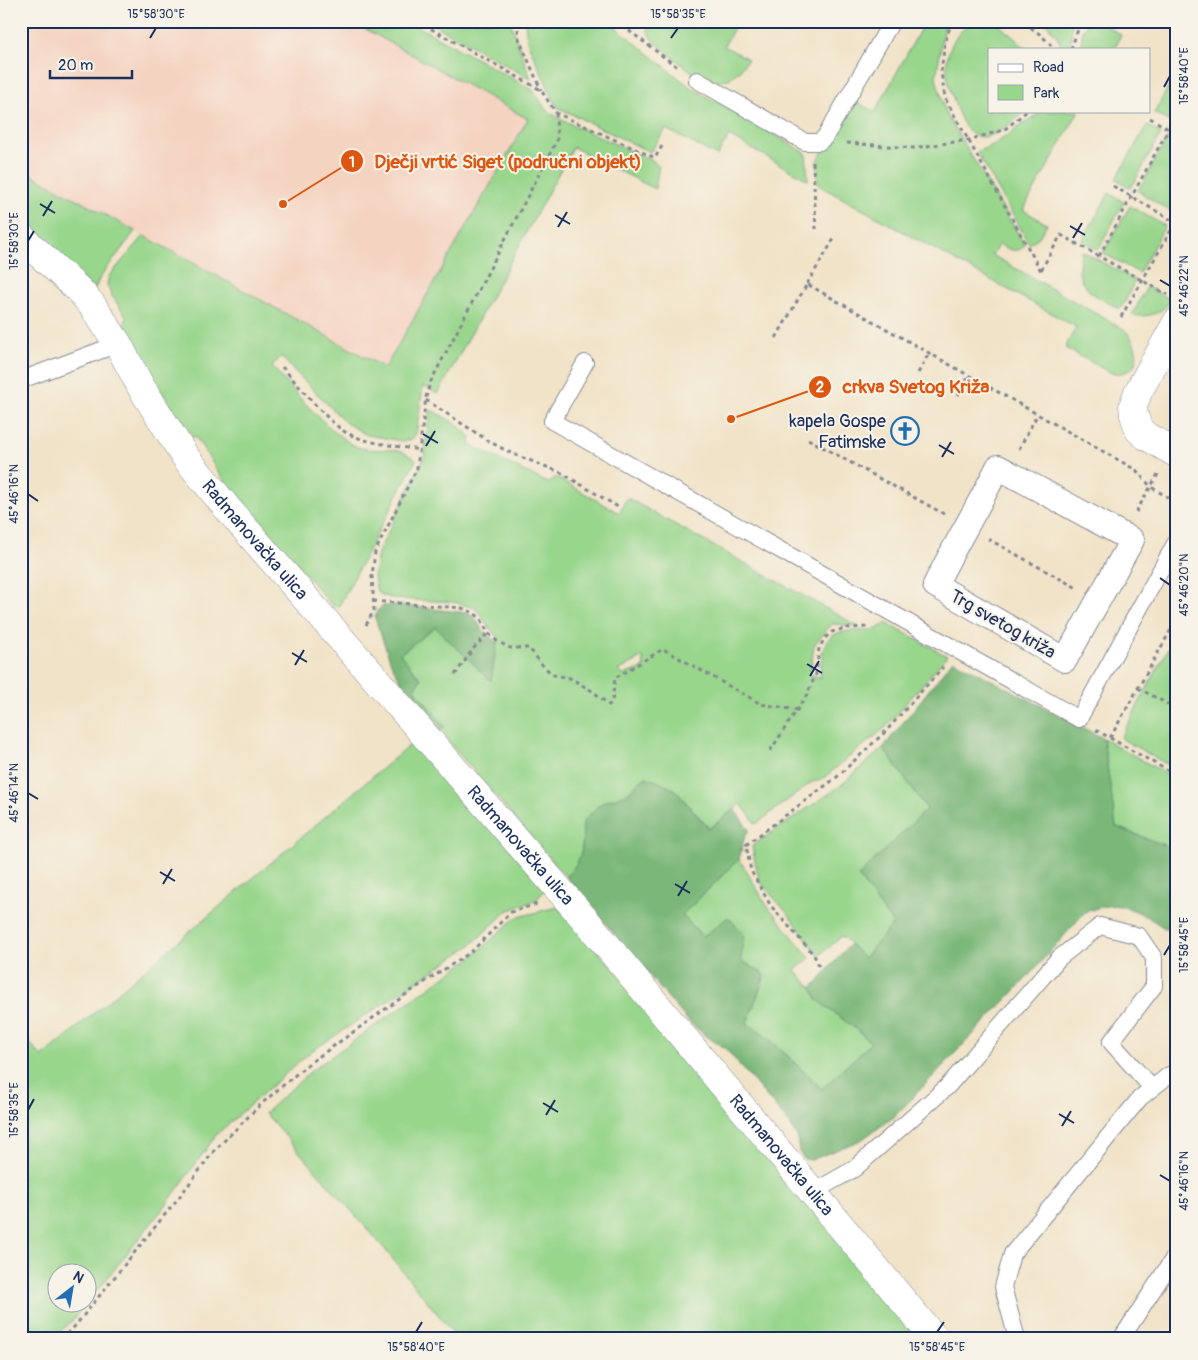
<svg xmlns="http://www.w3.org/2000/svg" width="1198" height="1360" font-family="Pangolin,sans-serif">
	<rect width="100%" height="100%" fill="#f7f3e8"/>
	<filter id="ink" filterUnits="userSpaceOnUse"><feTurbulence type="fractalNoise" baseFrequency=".02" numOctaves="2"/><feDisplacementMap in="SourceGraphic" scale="10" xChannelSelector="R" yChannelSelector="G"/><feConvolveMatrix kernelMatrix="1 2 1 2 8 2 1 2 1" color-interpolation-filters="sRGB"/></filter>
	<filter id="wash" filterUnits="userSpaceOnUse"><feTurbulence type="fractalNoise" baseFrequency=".0096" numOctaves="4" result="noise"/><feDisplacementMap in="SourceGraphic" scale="20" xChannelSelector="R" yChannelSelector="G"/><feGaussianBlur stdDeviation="1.12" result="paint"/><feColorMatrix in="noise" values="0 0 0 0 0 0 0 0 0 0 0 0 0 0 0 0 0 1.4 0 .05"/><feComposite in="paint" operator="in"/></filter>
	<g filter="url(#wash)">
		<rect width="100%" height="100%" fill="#f1e3c8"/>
		<path fill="#f5d3c1" d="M 21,21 L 351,21 L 528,119 L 385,368 L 21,169 Z"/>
		<path fill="#98d68c" stroke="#5a8275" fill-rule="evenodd" d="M 351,21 L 408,21 L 533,90 L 546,110 L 562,120 L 653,161 L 659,166 L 655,189 L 573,147 L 438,394 L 423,386 L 416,434 L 411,440 L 402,441 L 367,435 L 346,423 L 281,357 L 272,366 C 287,385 338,442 360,448 C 382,453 394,443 416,460 L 339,606 L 336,607 L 330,603 L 221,476 L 195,436 L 191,438 L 121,326 L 126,321 L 126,316 L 112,296 L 107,285 L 109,276 L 144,236 L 385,368 L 528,119 Z
			M 427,21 L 511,21 L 512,27 L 531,79 Z
			M 525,21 L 608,21 L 690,87 L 806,153 L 808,180 L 729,136 L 717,156 L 666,129 L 650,152 L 557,107 L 527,41 Z
			M 640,21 L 738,21 L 724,46 L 748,59 L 739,71 L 729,79 L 711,82 L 698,77 L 653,41 L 648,32 L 649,25 Z
			M 925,21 L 947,21 L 942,39 L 936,78 L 946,114 L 1025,245 C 1017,255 1008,249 999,244 L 992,255 L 1125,330 C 1143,349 1142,379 1109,372 L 1065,348 L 1076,327 L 818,185 L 817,161 L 854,101 L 875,112 Z
			M 1045,21 L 1072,21 L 1071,41 L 1067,49 L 1062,47 L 1058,38 Z
			M 1089,21 L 1098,21 L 1121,35 L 1114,49 L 1080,49 L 1083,30 Z
			M 975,22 L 999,22 L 999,25 L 1027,49 L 989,49 L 989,111 L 1025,111 C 1014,121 998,136 982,137 C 967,137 960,118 956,106 C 947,82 940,59 957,36 C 962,29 967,25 975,22 Z
			M 1177,72 L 1177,105 L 1168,121 L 1154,113 Z
			M 1042,111 L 1079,111 L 1023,210 L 1047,224 L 1039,237 L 1029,244 L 977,152 L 995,144 Z
			M 1147,125 L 1161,134 L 1131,188 L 1116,179 Z
			M 1168,137 L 1177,142 L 1177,205 L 1173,213 L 1138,191 Z
			M 21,169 L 135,231 L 99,279 L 94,291 L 21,226 Z
			M 1109,193 L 1124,202 L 1098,250 L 1082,241 Z
			M 1130,206 L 1165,226 L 1139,273 L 1103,253 Z
			M 1082,251 L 1135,280 L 1125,302 L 1120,309 C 1092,294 1071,287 1082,251 Z
			M 1147,287 L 1171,300 C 1161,314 1148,318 1132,315 Z
			M 431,410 L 455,423 L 471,437 L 470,445 L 548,483 L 556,477 L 619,513 L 627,498 L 858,626 L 832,624 L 814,645 L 810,674 L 820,678 C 821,669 821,660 823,651 C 828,625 857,633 876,629 C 879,628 883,625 886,623 L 947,656 L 885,728 L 821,780 L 812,782 L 756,824 L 741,804 L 710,829 L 674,789 L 646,777 L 626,794 L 601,803 L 583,822 C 582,848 585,857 566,877 L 440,732 L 444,726 L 414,689 L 421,679 L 400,654 L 435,626 L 490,680 L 498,637 L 490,629 L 479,612 L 472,607 L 453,602 L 395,599 L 381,595 L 377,591 L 374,577 L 378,553 L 424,458 L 429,418 ZM 643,657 L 644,668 L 623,675 L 618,671 Z
			M 1177,632 L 1177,770 L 1122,739 L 1121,737 Z
			M 1103,738 L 1177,780 L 1177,850 L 1116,827 Z
			M 417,739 L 545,890 L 536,900 L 507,911 L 470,946 L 309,1053 L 217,1134 L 166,1205 L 88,1302 L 88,1272 L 58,1272 L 58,1302 L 87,1302 L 74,1319 L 52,1339 L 21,1339 L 21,1033 L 42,1057 Z
			M 883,748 L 927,809 L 858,876 L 894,924 L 864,958 L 842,936 L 819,956 L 789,915 L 761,883 L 757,871 L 752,846 L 839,787 Z
			M 739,859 L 766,904 L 810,958 L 795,970 L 812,988 L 817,999 L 822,1004 L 856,1029 L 871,1043 L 822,1089 L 773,1042 L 747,1023 L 765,975 L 703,937 L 682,915 Z
			M 557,907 L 636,993 L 918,1339 L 458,1339 L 378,1241 L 265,1113 L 311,1071 L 471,958 L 515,918 Z"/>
		<path fill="#7ab778" stroke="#4a736b" d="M 398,605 L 468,613 L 475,618 L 482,629 L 497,643 L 491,681 L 435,627 L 400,654 L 421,679 L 414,689 L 444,726 L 440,732 L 409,696 L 391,663 L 375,618 L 377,611 L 382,606 Z
			M 953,660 L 1103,738 L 1116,827 L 1177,850 L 1177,936 C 1159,925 1141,910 1120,906 C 1110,904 1095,908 1085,912 L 1023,982 L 894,1117 L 861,1140 L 811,1160 L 804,1159 L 799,1152 L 797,1137 L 790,1124 L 726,1049 L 706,1036 L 688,1021 L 566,877 C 585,857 582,848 583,822 L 601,803 L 626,794 L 646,777 L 674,789 L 709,829 L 734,809 L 749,830 L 744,839 L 739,859 L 682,915 L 703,937 L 728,917 L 744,934 L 741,960 L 765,975 L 747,1023 L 773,1042 L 822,1089 L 871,1043 L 856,1029 L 822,1004 L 817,999 L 812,988 L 850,944 L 864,958 L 893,924 L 858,876 L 927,809 L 883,748 Z"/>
	</g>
	<g filter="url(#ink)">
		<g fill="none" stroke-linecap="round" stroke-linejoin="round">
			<defs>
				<path id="service" d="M 697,80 L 805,142 L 819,142 L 825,137 L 892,21
					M 585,363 L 552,421 L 1079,719 L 1177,540
					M 21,380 L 118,344
					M 813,1192 L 854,1169 L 947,1087 L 1059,958 L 1100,926 L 1139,936 L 1154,958 L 1154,986 L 1111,1042 L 1152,1088
					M 1017,1339 L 1003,1287 L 1012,1254 L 1140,1098 L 1169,1075 L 1177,1075
					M 1121,1339 L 1177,1253"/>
				<path id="pedestrian" d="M 998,467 L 1132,540 L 1065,660 L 935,585 C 955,545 978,507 998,467 Z"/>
				<path id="minor" d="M 1177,322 L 1138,392 L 1133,406 L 1134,415 L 1139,430 L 1146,436 L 1177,454"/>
				<g id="tertiary">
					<path id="s1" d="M 21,237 L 79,290 L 92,305 L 118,344 L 141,387 L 186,458 L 227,508 L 589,924 L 935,1339"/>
				</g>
			</defs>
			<use href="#service" stroke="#868993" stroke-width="18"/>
			<use href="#pedestrian" stroke="#868993" stroke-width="26"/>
			<use href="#minor" stroke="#868993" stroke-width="29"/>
			<use href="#tertiary" stroke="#868993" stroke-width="29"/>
			<path stroke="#868993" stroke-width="3" stroke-dasharray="4 4" stroke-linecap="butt" d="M 417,21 L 541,90 L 556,113 L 655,158 L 662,146
				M 517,21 L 519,39 L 541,90
				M 616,21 L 680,69
				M 952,21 L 945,42 L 941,72 L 945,98 L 1041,271
				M 1016,21 C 1031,25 1044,37 1054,49
				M 1071,49 L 1081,21
				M 1150,118 L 1177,134
				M 847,143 L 913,148 L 968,140 L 1004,130 L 1027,111
				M 813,162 L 816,229
				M 1113,186 L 1175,222
				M 1099,256 L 1177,114
				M 1041,270 L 1061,235 L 1168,295
				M 807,284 L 834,239
				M 1121,317 L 1177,220
				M 776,338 L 807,284 L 1136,470 L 1151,487 L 1177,503
				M 282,367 C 297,383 332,428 351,435 C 372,444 397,446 420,450
				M 918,373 L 929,353
				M 958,395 L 969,376
				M 426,400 L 490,442 L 513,454 L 560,472 L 618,507
				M 808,439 L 944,514
				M 1019,449 L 1037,415
				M 1136,512 L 1158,474
				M 988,539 L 1077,588
				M 373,601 L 462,608 L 474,613 L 481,619 L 488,633 L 497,641 L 510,648 L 529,648 L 544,667 L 554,675 L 570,678 L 594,692 L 609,705 L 612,702 L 615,678 L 663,649 L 761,704 L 797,710
				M 366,625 L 374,610 L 372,576 L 375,552 L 417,468 L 426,397 L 430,383 L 557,140 L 556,113
				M 455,675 L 473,649 L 488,633
				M 1138,688 L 1177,709
				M 1096,730 L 1177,776
				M 1110,738 L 1177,619
				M 770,751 L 807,695 L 816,674 L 819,648 L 825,638 L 832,632 L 846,628 L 869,627
				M 819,966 L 814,955 L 771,906 L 751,871 L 746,845 L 837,777 L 887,730 L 943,667
				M 61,1339 L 75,1326 L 180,1196 L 214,1151 L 260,1105 L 307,1065 L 408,993 L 471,952 L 511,912 L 537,904"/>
			<use href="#service" stroke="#fff" stroke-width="16"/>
			<use href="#pedestrian" stroke="#fff" stroke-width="24"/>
			<use href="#minor" stroke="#fff" stroke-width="28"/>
			<use href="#tertiary" stroke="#fff" stroke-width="28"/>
		</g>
	</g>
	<path fill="none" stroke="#1b2f5e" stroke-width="2" d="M 150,38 L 156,28M 671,38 L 678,28M 1164,87 L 1170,76M 40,204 L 55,213M 555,215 L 570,224M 43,216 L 52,201M 1070,226 L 1085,235M 558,227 L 567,212M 1073,238 L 1082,223M 28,241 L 34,231M 1160,280 L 1170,286M 423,434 L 438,443M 939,445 L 954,454M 426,446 L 435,431M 942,457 L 951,442M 28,494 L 38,501M 1160,578 L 1170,585M 292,653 L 307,662M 807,664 L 822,673M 295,665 L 304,650M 810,676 L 819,661M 28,793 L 38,799M 160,872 L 175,881M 163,884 L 172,869M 675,884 L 690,893M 678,896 L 687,881M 1164,955 L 1170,945M 543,1103 L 558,1112M 28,1110 L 34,1099M 1059,1114 L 1074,1123M 546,1115 L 555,1100M 1062,1126 L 1071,1111M 1160,1175 L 1170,1181M 416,1332 L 422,1322M 937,1332 L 944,1322"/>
	<defs>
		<symbol id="church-ring" viewBox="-11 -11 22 22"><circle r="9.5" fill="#f7f3e8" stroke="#1f6fb2" stroke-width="1.5"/><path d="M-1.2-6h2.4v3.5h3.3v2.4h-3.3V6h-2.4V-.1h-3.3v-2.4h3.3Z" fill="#1f6fb2"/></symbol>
	</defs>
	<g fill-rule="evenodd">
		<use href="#church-ring" x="889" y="415" width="32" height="32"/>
	</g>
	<g text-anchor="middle" stroke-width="4" stroke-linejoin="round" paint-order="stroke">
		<g font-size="18" fill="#1b2f5e" stroke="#f7f3e8" text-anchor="end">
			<text x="886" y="427">kapela Gospe<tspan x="886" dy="21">Fatimske</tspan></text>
		</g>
		<g font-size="18" fill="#1b2f5e" stroke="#f7f3e8">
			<text dy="6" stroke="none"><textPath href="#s1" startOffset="385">Radmanovačka ulica</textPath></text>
			<text transform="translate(1003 624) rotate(30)" y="6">Trg svetog križa</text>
			<text dy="6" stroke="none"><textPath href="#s1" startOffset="790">Radmanovačka ulica</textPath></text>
			<text dy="6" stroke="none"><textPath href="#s1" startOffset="1195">Radmanovačka ulica</textPath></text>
		</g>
	</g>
	<path fill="none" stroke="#de5710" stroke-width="2" d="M283 204L352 161M731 419L820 387"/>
	<g fill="#de5710" stroke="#f7f3e8" stroke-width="2">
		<circle cx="283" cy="204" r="5"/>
		<circle cx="731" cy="419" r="5"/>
		<circle cx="352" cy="161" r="12"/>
		<circle cx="820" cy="387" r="12"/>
	</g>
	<g font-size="15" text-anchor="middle" font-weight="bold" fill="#fff">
		<text x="352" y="167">1</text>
		<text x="820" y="392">2</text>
	</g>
	<g font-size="19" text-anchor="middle" font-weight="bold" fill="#de5710" stroke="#f7f3e8" stroke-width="4" stroke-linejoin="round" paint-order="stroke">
		<text x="508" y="168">Dječji vrtić Siget (područni objekt)</text>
		<text x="916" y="393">crkva Svetog Križa</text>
	</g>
	<rect width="1198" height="1360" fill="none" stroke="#f7f3e8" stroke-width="55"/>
	<rect x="988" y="48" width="162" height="65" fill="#f7f3e8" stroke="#9fa5b1"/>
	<rect x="998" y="64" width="25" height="8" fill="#ffffff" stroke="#9fa5b1"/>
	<text x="1033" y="72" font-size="15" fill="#1b2f5e">Road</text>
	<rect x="998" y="85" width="25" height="15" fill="#98d68c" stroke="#9fa5b1"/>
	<text x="1033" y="98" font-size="15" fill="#1b2f5e">Park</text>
	<g transform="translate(72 1288) rotate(31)"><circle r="24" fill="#f7f3e8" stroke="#9fa5b1"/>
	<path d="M0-4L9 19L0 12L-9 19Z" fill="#1f6fb2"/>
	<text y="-8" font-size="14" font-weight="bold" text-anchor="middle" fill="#1b2f5e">N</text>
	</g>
	<path d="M50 70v8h82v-8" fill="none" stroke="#1b2f5e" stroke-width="2.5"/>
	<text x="58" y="70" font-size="15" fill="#1b2f5e" stroke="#f7f3e8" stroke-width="4" paint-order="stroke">20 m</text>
	<rect x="28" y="28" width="1142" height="1304" fill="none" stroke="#1b2f5e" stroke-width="2"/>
	<g font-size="12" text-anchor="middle" fill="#1b2f5e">
		<text x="156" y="18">15°58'30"E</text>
		<text x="678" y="18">15°58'35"E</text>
		<text transform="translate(1184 76) rotate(-90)" y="4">15°58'40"E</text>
		<text transform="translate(14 241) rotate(-90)" y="4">15°58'30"E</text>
		<text transform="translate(1184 286) rotate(-90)" y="4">45°46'22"N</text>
		<text transform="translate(14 494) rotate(-90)" y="4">45°46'16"N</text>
		<text transform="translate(1184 585) rotate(-90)" y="4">45°46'20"N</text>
		<text transform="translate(14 793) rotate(-90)" y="4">45°46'14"N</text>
		<text transform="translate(1184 945) rotate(-90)" y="4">15°58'45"E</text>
		<text transform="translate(14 1110) rotate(-90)" y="4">15°58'35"E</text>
		<text transform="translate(1184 1181) rotate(-90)" y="4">45°46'16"N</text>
		<text x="416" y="1351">15°58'40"E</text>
		<text x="937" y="1351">15°58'45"E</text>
	</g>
</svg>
